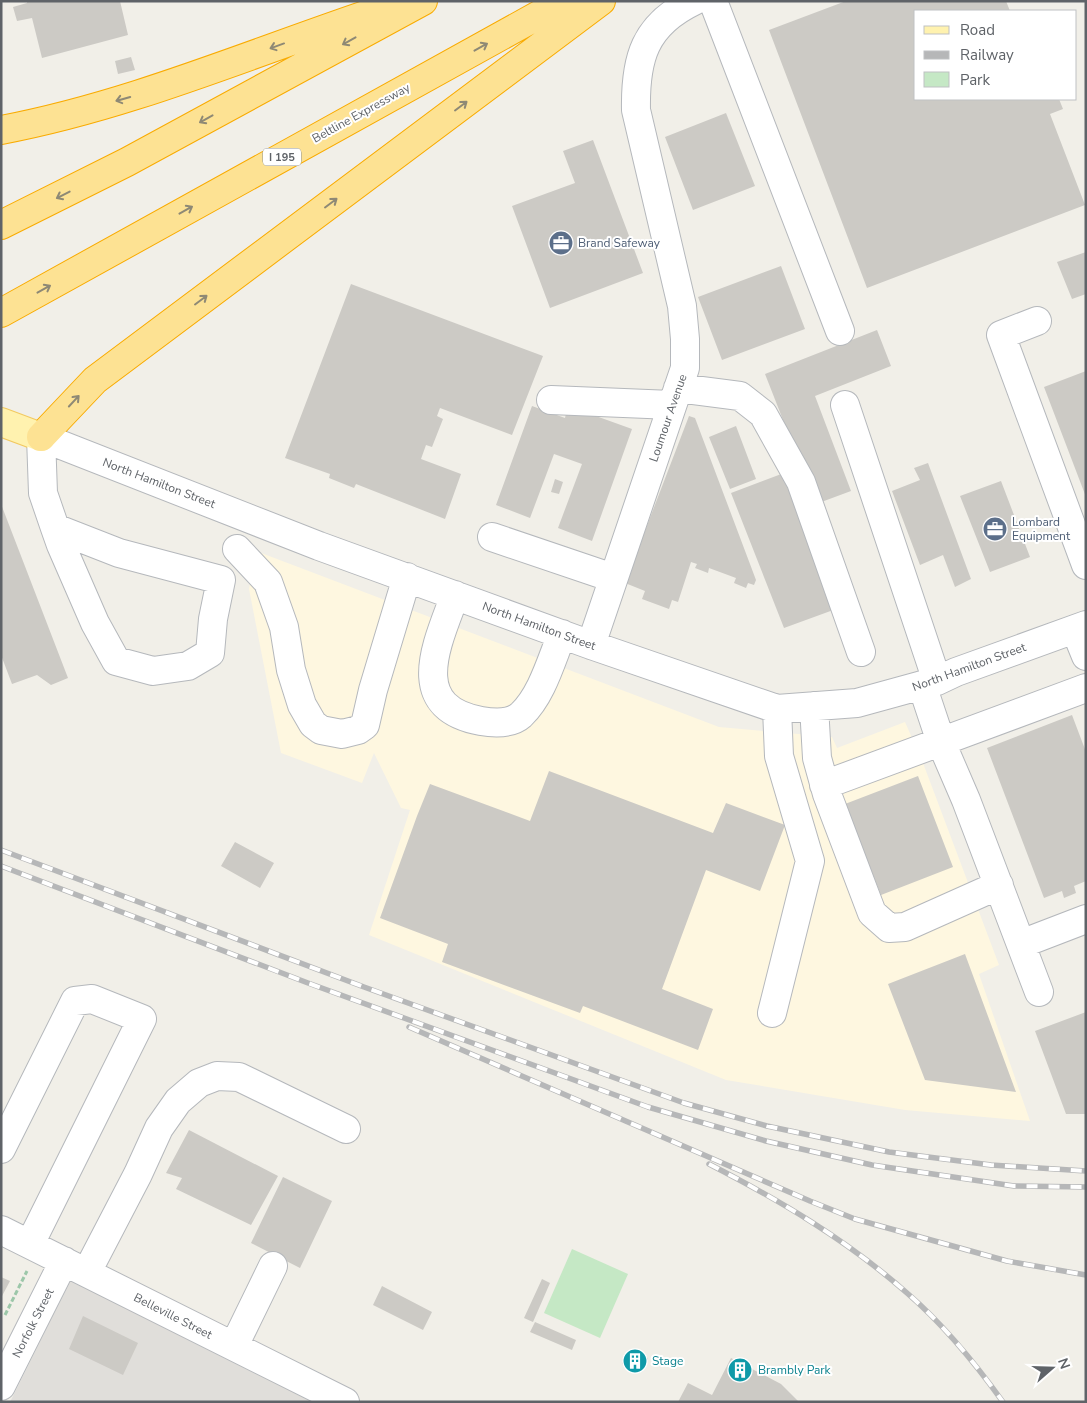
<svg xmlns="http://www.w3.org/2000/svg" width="1087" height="1403" font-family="'Nunito Sans',sans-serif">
	<rect width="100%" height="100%" fill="#f1efe8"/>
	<path fill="#fef7e0" d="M 256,551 L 719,727 L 832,737 L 837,748 L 905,722 L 923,763 L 999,965 L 979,974 L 1030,1121 L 905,1110 L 726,1080 L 369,935 L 410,810 L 401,808 L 374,753 L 362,783 L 281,753 L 249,589 Z"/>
	<path fill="#e0deda" d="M 71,1280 L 314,1402 L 10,1402 Z"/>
	<path fill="#c5e8c5" d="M 572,1249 L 628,1274 L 600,1338 L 544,1313 Z"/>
	<path fill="#cccac5" d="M 27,1 L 120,1 L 128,35 L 42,58 L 32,18 L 17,21 L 13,7 L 27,3 Z
		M 846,1 L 1006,1 L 1010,11 L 916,11 L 916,99 L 1059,99 L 1063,109 L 1050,114 L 1085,205 L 867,288 L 769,30 Z
		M 131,57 L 135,70 L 118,74 L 115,61 Z
		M 726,113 L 755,186 L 693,210 L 665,137 Z
		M 593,140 L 643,273 L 550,308 L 512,206 L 575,183 L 563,151 Z
		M 1086,252 L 1086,294 L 1072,299 L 1057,262 Z
		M 781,266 L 805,329 L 722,360 L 698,297 Z
		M 351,284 L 543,356 L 512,435 L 440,408 L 437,416 L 443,419 L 432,447 L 426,445 L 421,459 L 461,474 L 445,519 L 356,484 L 354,488 L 329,478 L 330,474 L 285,458 Z
		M 877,330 L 891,366 L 815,396 L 851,491 L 816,504 L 765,374 Z
		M 1086,371 L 1086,497 L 1044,387 Z
		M 532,406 L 565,418 L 567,409 L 582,411 L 632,429 L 592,541 L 558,528 L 582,464 L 554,454 L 530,518 L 496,505 Z
		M 689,416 L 695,418 L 756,580 L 754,585 L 748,583 L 746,588 L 734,583 L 736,578 L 709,568 L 708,573 L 695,568 L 697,564 L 691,562 L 678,602 L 672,600 L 669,609 L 642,599 L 645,591 L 625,583 Z
		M 736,426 L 756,479 L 730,489 L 709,437 Z
		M 928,463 L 971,579 L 955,587 L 943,555 L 920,565 L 892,491 L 920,480 L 914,468 Z
		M 784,473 L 836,609 L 784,628 L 731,493 Z
		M 555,479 L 563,482 L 559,494 L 551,492 Z
		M 1001,481 L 1030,557 L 990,572 L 960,496 Z
		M 1,504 L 68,678 L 51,685 L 37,675 L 12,684 L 1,655 Z
		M 1072,715 L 1086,752 L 1086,881 L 1074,886 L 1076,893 L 1064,898 L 1062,891 L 1044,898 L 987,748 Z
		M 549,771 L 713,833 L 726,803 L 785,825 L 760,891 L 706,870 L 662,989 L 713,1009 L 698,1050 L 583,1006 L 580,1013 L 442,962 L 448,944 L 380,918 L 417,816 L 430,784 L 530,821 Z
		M 918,776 L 953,867 L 881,895 L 845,804 Z
		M 235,842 L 274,863 L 260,888 L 221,866 Z
		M 965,954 L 1016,1092 L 925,1080 L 888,984 Z
		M 1086,1012 L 1086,1114 L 1066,1114 L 1035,1031 Z
		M 189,1130 L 278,1176 L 251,1225 L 176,1189 L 182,1178 L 166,1173 Z
		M 283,1177 L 332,1201 L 300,1268 L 251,1243 Z
		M 1,1277 L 10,1281 L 1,1298 Z
		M 542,1279 L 550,1283 L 533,1322 L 524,1318 Z
		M 382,1286 L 432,1312 L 423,1330 L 373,1305 Z
		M 83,1316 L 138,1343 L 123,1375 L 69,1349 Z
		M 535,1322 L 576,1340 L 572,1350 L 530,1332 Z
		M 628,1350 L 648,1358 L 642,1372 L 622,1364 Z
		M 731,1358 L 781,1384 L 799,1402 L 678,1402 L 688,1383 L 712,1395 Z"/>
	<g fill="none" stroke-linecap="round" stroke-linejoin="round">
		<defs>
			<path id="minor" d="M 713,1 L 840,331
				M 1037,321 L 1001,335 L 1086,565
				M 678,388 L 740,396 L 763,414 L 801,482 L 861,652
				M 551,400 L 672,405
				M 845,405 L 937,681
				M 55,528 L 119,553 L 221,580 L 213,619 L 210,653 L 188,666 L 153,671 L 116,661 L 95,623 L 61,545 L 55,528 L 43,493 L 41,437 L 319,546 L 591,645 L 777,709 L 857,703 L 937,681 L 956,672 L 1086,625
				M 492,537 L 613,578
				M 237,549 L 268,582 L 284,627 L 291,670 L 302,705 L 313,724 L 321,730 L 342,734 L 358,730 L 365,725 L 373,690 L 407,577
				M 455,595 C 438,642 405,707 481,721 C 493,723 511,724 521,715 C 542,695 551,661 562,634
				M 1075,629 L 1086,656
				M 591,645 L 685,368 L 685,339 L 682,306 L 636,110 C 635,59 644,25 694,1
				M 922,685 L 941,742 L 966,800 L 1039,992
				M 814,706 L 817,758 L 827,794 L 872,913 L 889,928 L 905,927 L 999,885
				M 824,785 L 1086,688
				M 1021,944 L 1086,919
				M 772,1013 L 810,861 L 779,756 L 777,709
				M 1,1149 L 75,1001 L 92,999 L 142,1019 L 30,1244
				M 1,1230 L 345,1402
				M 87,1272 L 138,1174 L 159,1128 L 178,1101 L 199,1083 L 217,1076 L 239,1077 L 346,1129
				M 234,1346 L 273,1266
				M 1,1386 L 64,1261"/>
			<path id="major" d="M 1,422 L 41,437"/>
			<path id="highway" d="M 1,130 C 133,105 256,51 383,9
				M 1,225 L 127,162 L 423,1
				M 1,313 L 564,1
				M 41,437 L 95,380 L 601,1"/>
		</defs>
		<use href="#minor" stroke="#b5b8bc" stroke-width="30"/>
		<use href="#major" stroke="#f2c960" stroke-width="30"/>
		<use href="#highway" stroke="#f9ab00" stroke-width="30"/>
		<path stroke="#9cc7a9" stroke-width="3" stroke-dasharray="5 2.5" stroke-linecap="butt" d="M 5,1315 L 27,1271"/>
		<use href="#minor" stroke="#fff" stroke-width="28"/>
		<use href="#major" stroke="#fff2af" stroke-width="28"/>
		<use href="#highway" stroke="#fde293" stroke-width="28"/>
		<defs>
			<path id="rail" d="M 1,850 L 364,987 L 684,1103 L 767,1126 L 889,1152 L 991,1165 L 1086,1171
				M 1,866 L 308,983 L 648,1107 L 766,1141 L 872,1165 L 1014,1186 L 1086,1187
				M 409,1027 L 810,1201 L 855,1219 L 1007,1261 L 1086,1275
				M 709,1164 C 779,1200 847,1240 907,1293 C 943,1324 975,1363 1003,1402"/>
		</defs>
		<use href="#rail" stroke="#b6b7b8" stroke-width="5.5"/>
		<use href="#rail" stroke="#fff" stroke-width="4" stroke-dasharray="11" stroke-linecap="butt"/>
	</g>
	<defs><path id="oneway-shaft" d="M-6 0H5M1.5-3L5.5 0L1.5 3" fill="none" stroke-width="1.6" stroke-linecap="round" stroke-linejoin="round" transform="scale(1.25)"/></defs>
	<g stroke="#8e8975">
		<use href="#oneway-shaft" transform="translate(349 41) rotate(151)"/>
		<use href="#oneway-shaft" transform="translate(277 46) rotate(160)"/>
		<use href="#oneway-shaft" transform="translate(481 47) rotate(-29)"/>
		<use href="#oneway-shaft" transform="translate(123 99) rotate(164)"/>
		<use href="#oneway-shaft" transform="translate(461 106) rotate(-37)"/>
		<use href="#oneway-shaft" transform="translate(206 119) rotate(151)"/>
		<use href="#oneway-shaft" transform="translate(63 195) rotate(153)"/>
		<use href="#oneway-shaft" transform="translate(331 203) rotate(-37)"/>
		<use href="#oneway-shaft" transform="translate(186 210) rotate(-29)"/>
		<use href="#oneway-shaft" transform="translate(44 289) rotate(-29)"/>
		<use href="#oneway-shaft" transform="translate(201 300) rotate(-37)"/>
		<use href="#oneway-shaft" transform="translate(74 401) rotate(-47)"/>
	</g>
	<defs>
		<symbol id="office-disc" viewBox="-11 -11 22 22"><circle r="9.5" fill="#5c6f8a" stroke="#fff"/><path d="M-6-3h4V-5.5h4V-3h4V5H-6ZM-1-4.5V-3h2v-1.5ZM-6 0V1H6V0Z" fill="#fff"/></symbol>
		<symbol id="building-disc" viewBox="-11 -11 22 22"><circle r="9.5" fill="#0f9aa8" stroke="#fff"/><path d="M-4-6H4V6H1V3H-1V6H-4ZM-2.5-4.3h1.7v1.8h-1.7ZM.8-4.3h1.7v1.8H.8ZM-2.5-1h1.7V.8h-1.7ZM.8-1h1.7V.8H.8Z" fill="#fff"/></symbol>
	</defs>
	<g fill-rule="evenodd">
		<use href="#office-disc" x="547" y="229" width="28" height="28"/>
		<use href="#office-disc" x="981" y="515" width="28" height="28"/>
		<use href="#building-disc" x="621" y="1347" width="28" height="28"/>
		<use href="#building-disc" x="726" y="1356" width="28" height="28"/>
	</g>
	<g text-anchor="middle" stroke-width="4" stroke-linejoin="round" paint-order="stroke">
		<rect fill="#fff" stroke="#8f9295" stroke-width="1" x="263" y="148.5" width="38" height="17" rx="4"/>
		<g font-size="11" font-weight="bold" fill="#5f6368">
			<text x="282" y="161">I 195</text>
		</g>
		<g font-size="12" fill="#5f6368" stroke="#fff">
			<text transform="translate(361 113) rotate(-29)" y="4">Beltline Expressway</text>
			<text transform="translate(668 418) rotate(-71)" y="4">Loumour Avenue</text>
			<text transform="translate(159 483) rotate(21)" y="4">North Hamilton Street</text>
			<text transform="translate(539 626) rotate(20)" y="4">North Hamilton Street</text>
			<text transform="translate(969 667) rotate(-20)" y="4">North Hamilton Street</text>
			<text transform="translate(173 1316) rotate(27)" y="4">Belleville Street</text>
			<text transform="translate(33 1323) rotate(-63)" y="4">Norfolk Street</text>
		</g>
		<g font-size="12" fill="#4e5e75" stroke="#fff" text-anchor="start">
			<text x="578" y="247">Brand Safeway</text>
			<text x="1012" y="526">Lombard<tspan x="1012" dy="14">Equipment</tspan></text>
		</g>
		<g font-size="12" fill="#0d838f" stroke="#fff" text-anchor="start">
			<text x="652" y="1365">Stage</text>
			<text x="758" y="1374">Brambly Park</text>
		</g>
	</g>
	<rect width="1087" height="1403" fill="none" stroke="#5f6368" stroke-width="5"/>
	<rect x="914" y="10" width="162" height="90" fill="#ffffff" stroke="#bfc1c3"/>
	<rect x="924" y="26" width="25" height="8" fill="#fff2af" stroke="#bfc1c3"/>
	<text x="960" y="35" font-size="15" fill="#5f6368">Road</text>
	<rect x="924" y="51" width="25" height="8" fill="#b6b7b8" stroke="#bfc1c3"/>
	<text x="960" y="60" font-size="15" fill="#5f6368">Railway</text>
	<rect x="924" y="72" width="25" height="15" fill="#c5e8c5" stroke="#bfc1c3"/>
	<text x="960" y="85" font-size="15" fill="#5f6368">Park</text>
	<g transform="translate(1052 1368) rotate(70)" stroke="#ffffff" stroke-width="4" paint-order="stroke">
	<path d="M0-4L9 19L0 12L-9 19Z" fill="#5f6368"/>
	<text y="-8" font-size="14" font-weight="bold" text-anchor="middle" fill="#5f6368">N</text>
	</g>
</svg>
